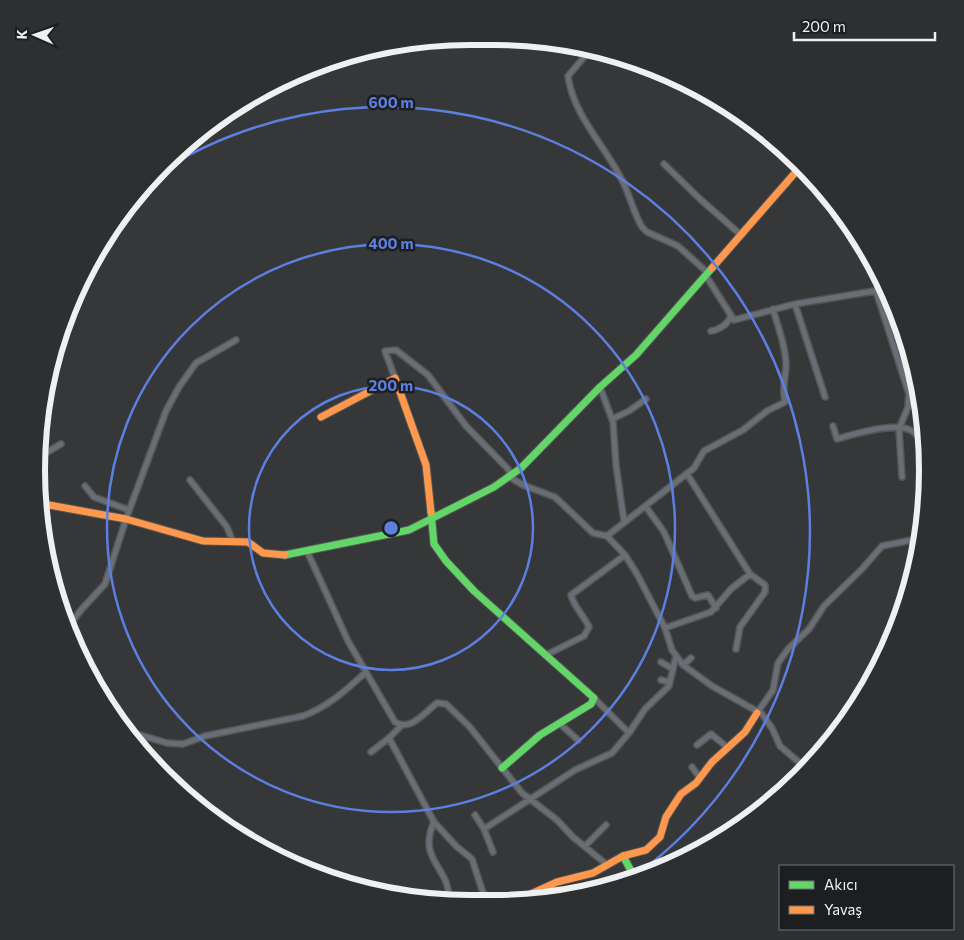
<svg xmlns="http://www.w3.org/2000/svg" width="964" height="940" font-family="Commissioner,sans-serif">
	<rect width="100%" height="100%" fill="#353739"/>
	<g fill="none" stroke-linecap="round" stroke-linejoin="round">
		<defs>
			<path id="street" d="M 591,49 L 568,76 C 573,115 605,146 622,180 C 630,195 633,212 642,227 L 647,232 L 678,246 L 708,273
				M 664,164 L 700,199 L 741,235
				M 706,276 L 734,320 L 795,304 L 887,289
				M 876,291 L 909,394 L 908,407 L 899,429 L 902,477
				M 795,304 L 825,397
				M 711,331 C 719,330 728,324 731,316
				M 395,378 L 385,351 L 396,350 L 428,375 L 466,426 L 508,469 L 511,475
				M 600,387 L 613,422 L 616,465 L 624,521
				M 612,419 L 629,411 L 646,399
				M 833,426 L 837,439 C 854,434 896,421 912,431 C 917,434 922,441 927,445
				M 39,457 L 61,444
				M 687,474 L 750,574 L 765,585 L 765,592 L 740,627 L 736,649
				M 508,476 L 523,485 L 555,497 L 593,533 L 607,536 L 625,555 L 637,574 L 665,628 L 672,650 L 683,665 L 712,686 L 762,714 L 772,728 L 780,746 L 807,769
				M 190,480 L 227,527 L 233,542
				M 85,486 L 94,497 L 129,510
				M 646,507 L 664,532 L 692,596 L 695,598 L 708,595 L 716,608
				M 607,536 L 694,468 L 704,451 L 743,430 L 767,411 L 785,402 C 782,389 785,380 786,367 C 786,347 778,327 773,309
				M 307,551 L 348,641 L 395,722 C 410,732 424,713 437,703 L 446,704 L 469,726 L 522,793 L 557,820 L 573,837 L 606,864
				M 68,627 L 81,610 L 105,584 L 126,519 L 166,411 L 179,387 L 196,363 L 236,340
				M 665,628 L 711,612 L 731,589 L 750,574
				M 546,655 L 584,636 L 589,627 C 584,616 574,607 571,595 L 625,555
				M 661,662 L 673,669
				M 683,665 L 691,658
				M 661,680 L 669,682
				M 594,698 L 629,733
				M 757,713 L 773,690 L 778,663 L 788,649 L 809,629 L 824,606 L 862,569 L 882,546 L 912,540 L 922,535
				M 559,723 L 578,740
				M 401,726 L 389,738 L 434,822 L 456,846 L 472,859 L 486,902
				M 123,730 L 167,743 L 183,744 L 205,736 L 303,716 C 328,707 346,690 366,672
				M 697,745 L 711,734 L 727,747
				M 371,752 L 389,738
				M 692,767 L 700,778
				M 475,815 L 484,829 L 493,852
				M 434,822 C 416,861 453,869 448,901
				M 484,829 L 575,770 L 612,753 L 629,733 L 645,709 L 669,686 L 676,656
				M 585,846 L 606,825"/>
			<path id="fast" d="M 431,512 L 434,544 L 446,561 L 474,591 L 594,698 L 591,704 L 540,735 L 502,768
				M 285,555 L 409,530 L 494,487 L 521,468 L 600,387 L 636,355 L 712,268
				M 623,856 L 635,878"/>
			<path id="slow" d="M 712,268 L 801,166
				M 321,417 L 395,378 L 426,465 L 431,512
				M 38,503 L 126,519 L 203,541 L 248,542 L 263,553 L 285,555
				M 511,903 L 557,882 L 593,873 L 623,856 L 646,850 L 660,837 L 666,817 L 681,794 L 696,783 L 712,762 L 745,732 L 757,713"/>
		</defs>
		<use href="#street" stroke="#535556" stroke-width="8"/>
		<use href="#fast" stroke="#535556" stroke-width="9"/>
		<use href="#slow" stroke="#535556" stroke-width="9"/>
		<use href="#street" stroke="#696e74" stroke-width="5"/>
		<use href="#fast" stroke="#63d668" stroke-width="7"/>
		<use href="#slow" stroke="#ff974d" stroke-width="7"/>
	</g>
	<g fill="none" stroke="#5c7fe0" stroke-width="2.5">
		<circle cx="391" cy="528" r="142"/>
		<circle cx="391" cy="528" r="284"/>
		<path d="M156 174A425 425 0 0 1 629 880"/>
	</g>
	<path d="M0 0H964V940H0ZM470 45H494A425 425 0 0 1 919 470V470A425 425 0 0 1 494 895H470A425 425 0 0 1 45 470V470A425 425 0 0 1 470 45Z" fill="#2e2f31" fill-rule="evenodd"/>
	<path fill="none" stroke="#eef0f2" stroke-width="6" d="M470 45H494A425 425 0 0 1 919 470V470A425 425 0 0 1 494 895H470A425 425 0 0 1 45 470V470A425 425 0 0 1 470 45Z"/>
	<circle cx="391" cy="528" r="8" fill="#5c7fe0" stroke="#1d1e20" stroke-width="2.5"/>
	<g font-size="15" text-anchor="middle" font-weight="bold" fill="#5c7fe0" stroke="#1d1e20" stroke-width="5" stroke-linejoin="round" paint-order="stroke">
		<text x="391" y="108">600 m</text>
		<text x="391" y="249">400 m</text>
		<text x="391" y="391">200 m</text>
	</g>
	<rect x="779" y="865" width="175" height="65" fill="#1d1e20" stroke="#717274"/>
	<rect x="789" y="881" width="25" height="8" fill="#63d668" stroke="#717274"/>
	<text x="824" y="890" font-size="15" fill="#eef0f2">Akıcı</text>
	<rect x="789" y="906" width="25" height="8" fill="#ff974d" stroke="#717274"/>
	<text x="824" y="915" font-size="15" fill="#eef0f2">Yavaş</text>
	<g transform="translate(35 35) rotate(272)" stroke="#1d1e20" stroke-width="4" paint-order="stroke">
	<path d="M0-4L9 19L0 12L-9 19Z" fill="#eef0f2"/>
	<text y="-8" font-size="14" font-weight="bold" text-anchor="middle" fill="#eef0f2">K</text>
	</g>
	<path d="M794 32v8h141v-8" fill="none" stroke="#eef0f2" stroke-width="2.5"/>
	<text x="802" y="32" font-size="15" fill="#eef0f2" stroke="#1d1e20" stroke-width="4" paint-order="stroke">200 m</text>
</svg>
